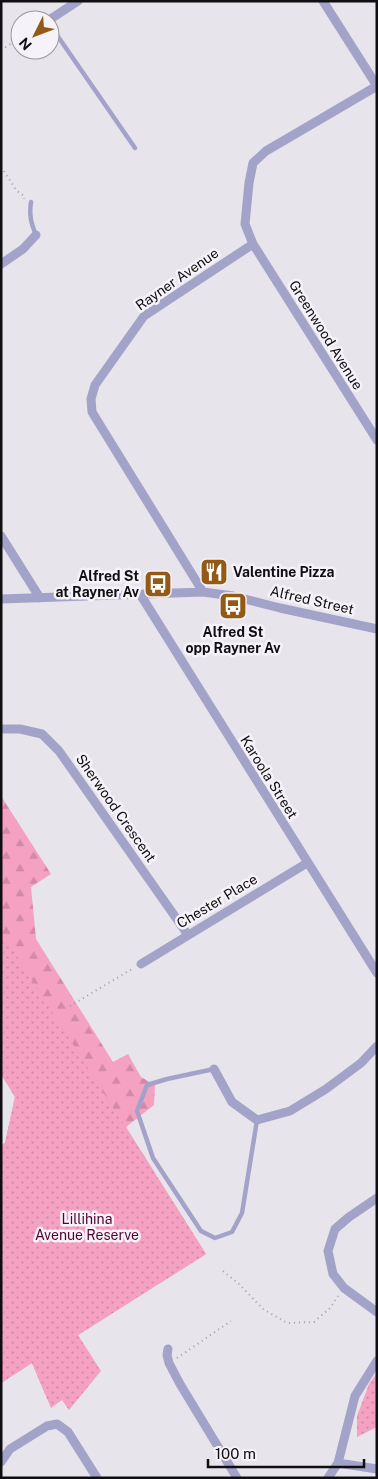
<svg xmlns="http://www.w3.org/2000/svg" width="378" height="1479" font-family="'Public Sans',sans-serif">
	<defs>
		<pattern id="forest-firs" width="22" height="20" patternUnits="userSpaceOnUse" patternTransform="scale(1.25)"><rect width="22" height="20" fill="#f5a1c1"/><path d="M5 1l3.5 6h-7zM16 11l3.5 6h-7z" fill="#d189a5"/></pattern>
		<pattern id="park-dots" width="8" height="8" patternUnits="userSpaceOnUse" patternTransform="scale(1.25)"><rect width="8" height="8" fill="#f5a1c1"/><path d="M2 2h.1M6 6h.1" fill="none" stroke="#d189a5" stroke-width="1.8" stroke-linecap="round"/></pattern>
	</defs>
	<rect width="100%" height="100%" fill="#e8e4ec"/>
	<path fill="url(#forest-firs)" d="M 1,796 L 51,874 L 31,887 L 36,939 L 113,1062 L 128,1054 L 141,1077 L 155,1085 L 154,1105 L 126,1127 L 206,1254 L 78,1335 L 45,1394 L 32,1363 L 1,1383 L 1,1145 L 5,1143 L 15,1097 L 1,1074 Z"/>
	<path fill="url(#park-dots)" d="M 1,931 L 206,1254 L 78,1335 L 101,1371 L 69,1410 L 62,1400 L 51,1408 L 32,1363 L 1,1383 L 1,1145 L 5,1143 L 15,1097 L 1,1074 Z
		M 377,1373 L 377,1427 L 357,1437 L 357,1416 L 369,1384 Z"/>
	<g fill="none" stroke-linecap="round" stroke-linejoin="round">
		<path stroke="#a29fa5" stroke-width="2" stroke-dasharray="1 4" stroke-linecap="butt" d="M 1,50 L 20,38
			M 1,167 L 17,191 L 24,196 L 24,199
			M 70,1006 L 132,969
			M 223,1271 L 239,1284 L 263,1309 L 287,1323 L 314,1322 L 330,1308 L 338,1296
			M 177,1358 L 231,1321"/>
		<path stroke="#a3a2c9" stroke-width="4.5" d="M 50,25 L 135,148
			M 31,202 C 29,215 31,223 36,235
			M 214,1069 L 167,1079 L 147,1085 L 137,1111 L 153,1158 L 201,1231 L 215,1238 L 232,1232 L 242,1213 L 257,1120"/>
		<path stroke="#a3a2c9" stroke-width="9" d="M 323,1 L 377,86
			M 49,20 L 78,1
			M 377,86 L 266,151 L 253,163 L 249,183 L 245,224 L 253,244 L 377,440
			M 1,264 L 23,249 L 36,235
			M 1,536 L 40,598
			M 203,592 L 92,412 L 91,399 L 95,385 L 144,316 L 253,244
			M 140,594 L 377,973
			M 1,599 L 203,592 L 233,596 L 280,608 L 377,629
			M 1,729 L 20,729 L 42,734 L 59,751 L 188,935
			M 141,964 L 307,863
			M 214,1069 L 232,1102 L 257,1120 L 290,1111 L 326,1089 L 361,1063 L 377,1046
			M 377,1198 L 349,1217 L 335,1229 L 328,1251 L 333,1274 L 344,1288 L 377,1312
			M 168,1349 L 167,1355 L 169,1363 L 180,1384 L 237,1478
			M 1,1462 L 10,1449 L 47,1426 L 57,1424 L 68,1432 L 97,1478
			M 338,1463 L 377,1469
			M 328,1478 L 338,1463 L 355,1396 L 377,1361"/>
	</g>
	<defs>
		<symbol id="restaurant-square" viewBox="-11 -11 22 22"><rect x="-9" y="-9" width="18" height="18" rx="4" fill="#935a15" stroke="#f6f2f9"/><path d="M-5-6h1v4h1v-4h1v4h1v-4h1v5L-1.5 .5V6h-2V.5L-5-1ZM5-6V6H3V1.5H1.5Q1.5-4 5-6Z" fill="#fff"/></symbol>
		<symbol id="bus-square" viewBox="-11 -11 22 22"><rect x="-9" y="-9" width="18" height="18" rx="4" fill="#935a15" stroke="#f6f2f9"/><path d="M-5-6H5V4H4V6H2V4H-2V6H-4V4H-5ZM-3.5-4V0h7V-4ZM-3.5 1.2v1.5H-2V1.2ZM2 1.2v1.5H3.5V1.2Z" fill="#fff"/></symbol>
	</defs>
	<g fill-rule="evenodd">
		<use href="#restaurant-square" x="198" y="556" width="32" height="32"/>
		<use href="#bus-square" x="142" y="568" width="32" height="32"/>
		<use href="#bus-square" x="217" y="590" width="32" height="32"/>
	</g>
	<g text-anchor="middle" stroke-width="5" stroke-linejoin="round" paint-order="stroke">
		<g font-size="14" fill="#0f0e10" stroke="#f6f2f9">
			<text transform="translate(177 279) rotate(-35)" y="5">Rayner Avenue</text>
			<text transform="translate(326 335) rotate(58)" y="5">Greenwood Avenue</text>
			<text transform="translate(312 600) rotate(13)" y="5">Alfred Street</text>
			<text transform="translate(269 777) rotate(58)" y="5">Karoola Street</text>
			<text transform="translate(116 808) rotate(55)" y="5">Sherwood Crescent</text>
			<text transform="translate(217 901) rotate(-31)" y="5">Chester Place</text>
		</g>
		<g font-size="14" font-weight="bold" fill="#0f0e10" stroke="#f6f2f9" text-anchor="start">
			<text x="233" y="577">Valentine Pizza</text>
			<text x="139" y="581" text-anchor="end">Alfred St<tspan x="139" dy="16">at Rayner Av</tspan></text>
			<text x="233" y="637" text-anchor="middle">Alfred St<tspan x="233" dy="16">opp Rayner Av</tspan></text>
		</g>
		<g font-size="14" fill="#570030" stroke="#f6f2f9">
			<text x="87" y="1224">Lillihina<tspan x="87" dy="16">Avenue Reserve</tspan></text>
		</g>
	</g>
	<rect width="378" height="1479" fill="none" stroke="#0f0e10" stroke-width="5"/>
	<g transform="translate(35 35) rotate(228)"><circle r="24" fill="#f6f2f9" stroke="#9a979c"/>
	<path d="M0-4L9 19L0 12L-9 19Z" fill="#935a15"/>
	<text y="-8" font-size="14" font-weight="bold" text-anchor="middle" fill="#0f0e10">N</text>
	</g>
	<path d="M208 1459v8h156v-8" fill="none" stroke="#0f0e10" stroke-width="2.5"/>
	<text x="215" y="1459" font-size="15" fill="#0f0e10" stroke="#f6f2f9" stroke-width="4" paint-order="stroke">100 m</text>
</svg>
